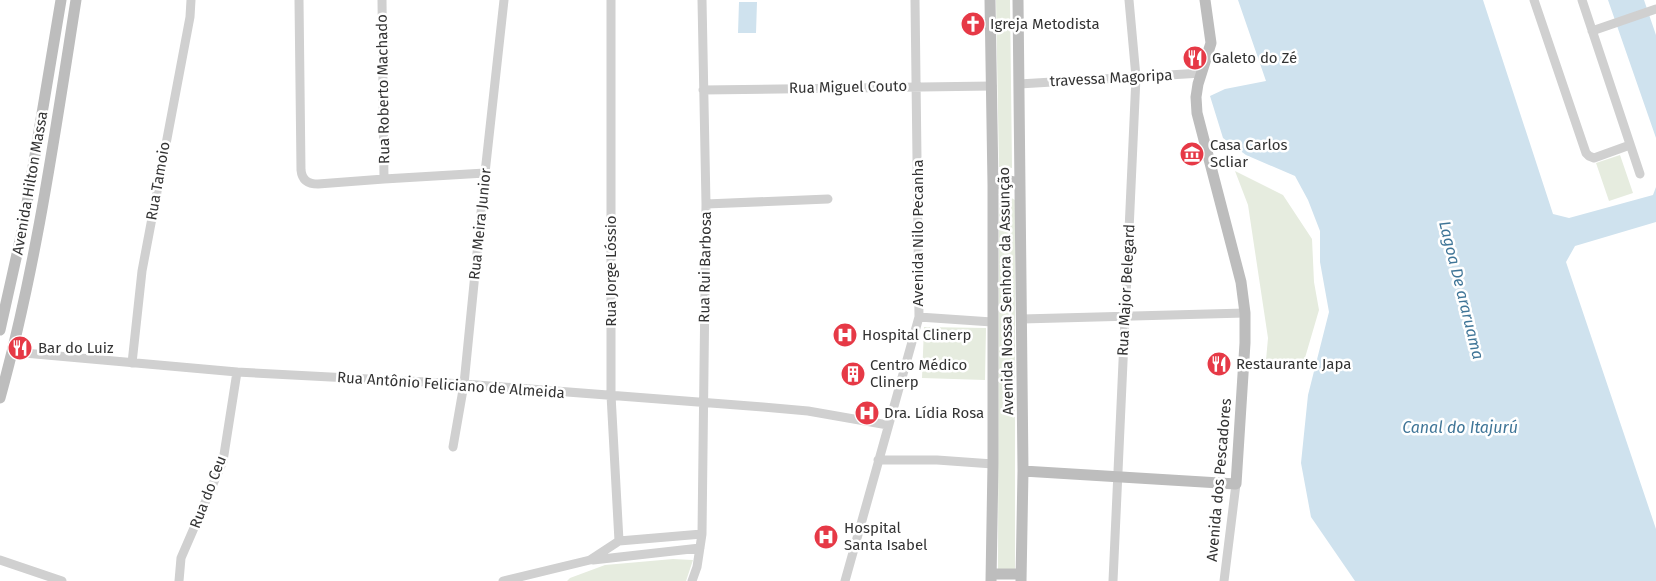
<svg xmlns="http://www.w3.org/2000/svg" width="1656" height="581" font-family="'Fira Sans',sans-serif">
	<rect width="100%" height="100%" fill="#fff"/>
	<path fill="#e6ecdf" d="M 996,0 L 1010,0 L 1012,168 L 999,167 Z
		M 1620,155 L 1633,193 L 1609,201 L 1596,163 Z
		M 1235,171 L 1283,195 L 1312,239 L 1314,282 L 1319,310 L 1302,368 L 1266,360 L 1268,338 L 1248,205 Z
		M 1006,195 L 1015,200 L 1015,570 L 998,570 L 999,199 Z
		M 924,327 L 986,328 L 985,380 L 922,378 Z
		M 673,559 L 693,560 L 686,581 L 567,581 L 570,578 L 605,565 Z"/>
	<path fill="#cfe2ee" d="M 1238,0 L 1483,0 L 1553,214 L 1569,218 L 1653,195 L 1656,187 L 1656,222 L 1575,246 L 1566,262 L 1656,529 L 1656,581 L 1355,581 L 1311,517 L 1301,463 L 1308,395 L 1329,312 L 1320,262 L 1320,231 L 1308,200 L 1295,176 L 1246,155 L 1223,138 L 1210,96 L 1225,89 L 1266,81 Z
		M 1608,0 L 1644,0 L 1656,35 L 1656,138 Z
		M 739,2 L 757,2 L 756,33 L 738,33 Z"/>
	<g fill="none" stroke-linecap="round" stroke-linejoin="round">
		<path stroke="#d0d0d0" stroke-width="9" d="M 299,0 L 301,170 C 302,180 308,184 318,184 L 384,179 L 485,173
			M 382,0 L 384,179
			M 611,0 L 611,395 L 619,541
			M 1534,0 L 1586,153 L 1589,156 L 1594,158 L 1630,145
			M 1582,0 L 1640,174
			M 1592,31 L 1656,9
			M 1019,84 L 1202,73
			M 703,90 L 992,86
			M 706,204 L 828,199
			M 919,317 L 992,322
			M 1022,319 L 1245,313
			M 13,352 L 237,372 L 464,384 L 763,407 L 808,411 L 888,425
			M 132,363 L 142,271 L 190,17 L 191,0
			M 453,447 L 464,384 L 485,173 L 504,0
			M 878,460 L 937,460 L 993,464
			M 0,560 L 62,581
			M 593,560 L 700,548
			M 179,581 L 181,558 L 223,461 L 237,372
			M 503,581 L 590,560 L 619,541 L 702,534
			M 692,581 L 697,567 L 702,534 L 706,204 L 702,0
			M 845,581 L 919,317 L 915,0
			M 1113,581 L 1136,77 L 1129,0
			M 1224,581 L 1236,484"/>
		<path stroke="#bdbdbd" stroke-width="11" d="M 990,0 L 993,185 L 993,464 L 991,581
			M 1018,0 L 1023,471 L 1021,581
			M 993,185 L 1005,180 L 1019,183
			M 0,330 L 23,227 L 61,0
			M 0,398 C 36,268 55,133 76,0
			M 1023,471 L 1236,484 L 1245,343 L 1245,313 L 1241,282 L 1197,113 L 1196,97 L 1198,84 L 1211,43 L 1205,0
			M 991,574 L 1021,574"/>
	</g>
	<defs>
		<symbol id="church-disc" viewBox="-11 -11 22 22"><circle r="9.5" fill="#e63946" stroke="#fff"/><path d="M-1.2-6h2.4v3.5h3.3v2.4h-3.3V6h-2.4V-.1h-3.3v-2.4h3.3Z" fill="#fff"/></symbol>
		<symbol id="restaurant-disc" viewBox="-11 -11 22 22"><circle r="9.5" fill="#e63946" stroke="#fff"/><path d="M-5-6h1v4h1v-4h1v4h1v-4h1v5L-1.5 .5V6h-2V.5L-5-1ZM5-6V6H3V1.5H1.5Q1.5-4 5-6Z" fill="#fff"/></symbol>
		<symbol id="museum-disc" viewBox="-11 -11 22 22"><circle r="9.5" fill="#e63946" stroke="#fff"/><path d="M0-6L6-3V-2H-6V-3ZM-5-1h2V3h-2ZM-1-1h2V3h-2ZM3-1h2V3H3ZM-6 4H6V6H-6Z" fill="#fff"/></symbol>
		<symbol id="hospital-disc" viewBox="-11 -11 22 22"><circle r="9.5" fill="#e63946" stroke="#fff"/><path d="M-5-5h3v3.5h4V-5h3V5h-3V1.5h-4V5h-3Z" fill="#fff"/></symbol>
		<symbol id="building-disc" viewBox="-11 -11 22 22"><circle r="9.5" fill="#e63946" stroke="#fff"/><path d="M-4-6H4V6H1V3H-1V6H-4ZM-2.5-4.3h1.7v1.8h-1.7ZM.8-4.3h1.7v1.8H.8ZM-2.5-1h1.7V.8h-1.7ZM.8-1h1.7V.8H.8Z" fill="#fff"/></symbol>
	</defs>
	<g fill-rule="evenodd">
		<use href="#church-disc" x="959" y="10" width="28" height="28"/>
		<use href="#restaurant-disc" x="1181" y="44" width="28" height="28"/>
		<use href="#museum-disc" x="1178" y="140" width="28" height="28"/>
		<use href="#hospital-disc" x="831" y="321" width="28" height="28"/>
		<use href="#restaurant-disc" x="6" y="334" width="28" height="28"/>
		<use href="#restaurant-disc" x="1205" y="350" width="28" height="28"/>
		<use href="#building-disc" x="839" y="360" width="28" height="28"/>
		<use href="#hospital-disc" x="853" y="399" width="28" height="28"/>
		<use href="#hospital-disc" x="812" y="523" width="28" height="28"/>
	</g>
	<g text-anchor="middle" stroke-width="5" stroke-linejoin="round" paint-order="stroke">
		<g font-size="15" fill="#333" stroke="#fff" text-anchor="start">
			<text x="990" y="29">Igreja Metodista</text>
			<text x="1212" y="63">Galeto do Zé</text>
			<text x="1210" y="150">Casa Carlos<tspan x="1210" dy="17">Scliar</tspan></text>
			<text x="862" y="340">Hospital Clinerp</text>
			<text x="38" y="353">Bar do Luiz</text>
			<text x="1236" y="369">Restaurante Japa</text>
			<text x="870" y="370">Centro Médico<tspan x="870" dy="17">Clinerp</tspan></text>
			<text x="884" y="418">Dra. Lídia Rosa</text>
			<text x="844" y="533">Hospital<tspan x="844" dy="17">Santa Isabel</tspan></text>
		</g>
		<g font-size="15" fill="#333" stroke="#fff">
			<text transform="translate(1111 78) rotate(-3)" y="5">travessa Magoripa</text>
			<text transform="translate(848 87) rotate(-1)" y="5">Rua Miguel Couto</text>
			<text transform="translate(383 89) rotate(-91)" y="5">Rua Roberto Machado</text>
			<text transform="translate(158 181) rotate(-80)" y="5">Rua Tamoio</text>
			<text transform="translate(30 183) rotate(-80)" y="5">Avenida Hilton Massa</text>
			<text transform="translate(480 224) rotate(-84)" y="5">Rua Meira Junior</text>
			<text transform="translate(918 233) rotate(-90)" y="5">Avenida Nilo Pecanha</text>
			<text transform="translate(705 267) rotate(-89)" y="5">Rua Rui Barbosa</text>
			<text transform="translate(611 271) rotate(-90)" y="5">Rua Jorge Lóssio</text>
			<text transform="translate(1126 290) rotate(-87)" y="5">Rua Major Belegard</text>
			<text transform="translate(1006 291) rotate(-91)" y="5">Avenida Nossa Senhora da Assunção</text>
			<text transform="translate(451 385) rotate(4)" y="5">Rua Antônio Feliciano de Almeida</text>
			<text transform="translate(1219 480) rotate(-85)" y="5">Avenida dos Pescadores</text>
			<text transform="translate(208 492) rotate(-69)" y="5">Rua do Ceu</text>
		</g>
		<g font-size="16" font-style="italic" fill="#3f7597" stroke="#fff">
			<text transform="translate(1462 290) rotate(76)" y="6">Lagoa De araruama</text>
			<text x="1460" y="433">Canal do Itajurú</text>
		</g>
	</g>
</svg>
